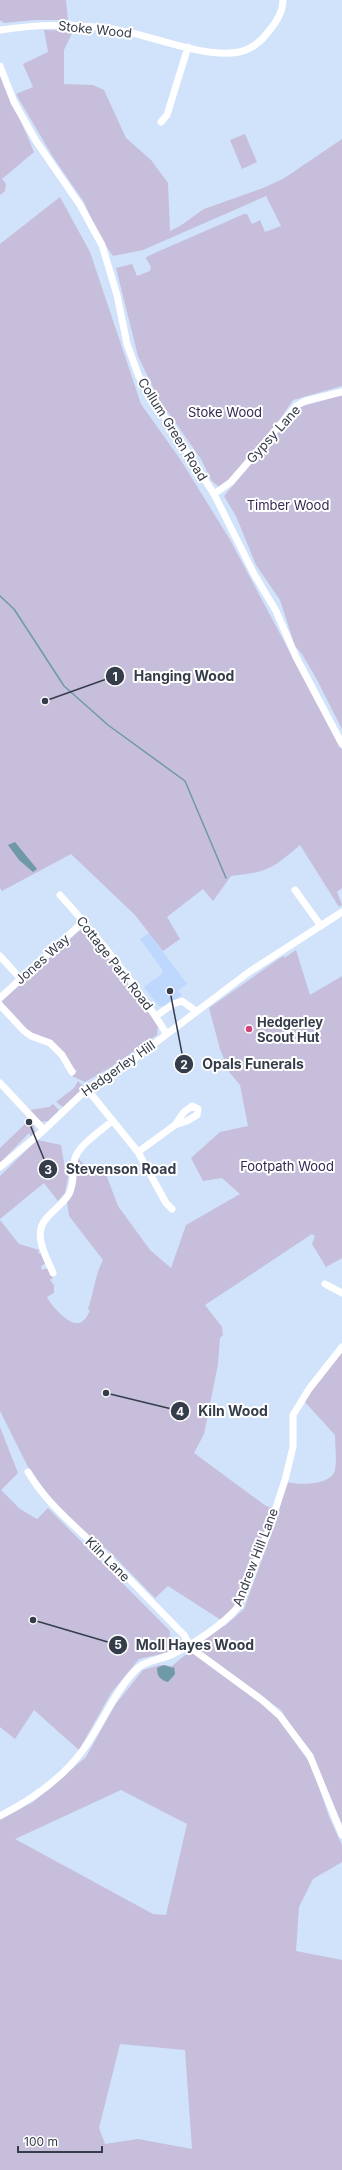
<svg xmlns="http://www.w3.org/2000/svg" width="342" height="2170" font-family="Inter,sans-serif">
	<rect width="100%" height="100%" fill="#d1e2fb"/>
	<path fill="#bed7fd" d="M 149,933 L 187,984 L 178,991 L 182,995 L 165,1006 L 159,1006 L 144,987 L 162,974 L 162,969 L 140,939 Z"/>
	<path fill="#c6beda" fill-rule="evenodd" d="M 0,0 L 66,0 L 68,20 L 34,20 L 4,23 L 0,20 Z
		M 44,30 L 73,31 L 64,50 L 64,84 L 93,85 L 104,90 L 126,138 L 151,160 L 168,183 L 170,231 L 180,226 L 204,209 L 263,188 L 283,179 L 342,139 L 342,386 L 293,400 L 272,431 L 226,482 L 219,487 L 211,480 L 201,459 L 158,398 L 138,356 L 116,268 L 132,264 L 137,276 L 150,271 L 151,267 L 146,258 L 148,256 L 244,214 L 247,214 L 252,224 L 260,220 L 265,232 L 281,226 L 266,196 L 143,250 L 113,256 L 98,234 L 84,202 L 53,157 L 16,94 L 33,87 L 23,64 L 48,52 Z
		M 0,73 L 34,152 L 2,179 L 6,184 L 5,191 L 0,195 Z
		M 245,134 L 257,162 L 242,169 L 230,140 Z
		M 60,197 L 90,252 L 141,404 L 180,459 L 229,538 L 342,750 L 342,888 L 337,892 L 342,905 L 339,907 L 300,845 C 272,869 268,872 231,876 L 213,901 L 203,889 L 167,917 L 180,939 L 163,951 L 135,915 L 71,854 L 2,891 L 0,888 L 0,244 Z
		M 342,395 L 342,729 L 316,678 L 302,654 L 295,646 L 280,600 L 256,565 L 236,516 L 224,496 L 300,407 Z
		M 87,928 L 122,971 L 158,1025 L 157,1035 L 111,1067 L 85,1082 L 72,1076 L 77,1071 L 72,1067 L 59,1048 L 30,1033 L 3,1005 L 2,1001 L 79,931 Z
		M 296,950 L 310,995 L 342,976 L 342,1258 L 326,1267 L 312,1244 L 315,1236 L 312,1234 L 205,1305 L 222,1327 L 223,1335 L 220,1338 L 218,1364 L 204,1434 L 194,1453 L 266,1506 L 273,1508 L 265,1533 L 255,1555 L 251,1570 L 236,1605 L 221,1620 L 168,1586 L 155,1598 L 108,1550 L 87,1535 L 53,1501 L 29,1469 L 0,1411 L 0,1220 L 19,1244 L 39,1250 L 38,1254 L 40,1253 L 46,1263 L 41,1266 L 42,1270 L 48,1268 L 53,1278 L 50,1280 L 54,1285 L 54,1293 L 47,1297 C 51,1305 72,1331 83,1321 C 86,1319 88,1314 90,1311 L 88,1309 C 94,1292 95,1275 103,1260 L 69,1216 L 67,1202 L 76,1156 L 94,1175 L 104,1169 L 118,1206 L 150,1250 L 171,1268 L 186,1225 L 240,1194 L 222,1178 L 203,1181 L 191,1158 L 220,1132 L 248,1126 L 240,1085 L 229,1072 L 220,1049 L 209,1008 L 280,958 L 284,956 L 284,958 Z
		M 78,1081 L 85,1088 L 63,1107 L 56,1102 L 74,1088 Z
		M 53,1104 L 59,1110 L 48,1121 L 40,1122 L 30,1112 L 30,1110 L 49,1107 Z
		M 26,1117 L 33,1124 L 35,1132 L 32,1138 L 29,1133 L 0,1163 L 0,1148 L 25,1124 L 27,1120 Z
		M 37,1140 L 61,1145 L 65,1168 L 69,1172 L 65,1193 L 58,1201 L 44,1183 L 0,1219 L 0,1176 Z
		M 342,1352 L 342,1824 L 320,1774 L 281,1710 L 194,1647 L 213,1630 L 225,1626 L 244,1609 L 276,1521 L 287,1482 C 298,1485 331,1486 335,1470 C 337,1459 335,1446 335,1435 L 304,1401 Z
		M 0,1427 L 18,1473 L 1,1490 L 20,1509 L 37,1519 L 48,1508 L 170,1631 L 169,1652 L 139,1659 L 111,1693 L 79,1750 L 34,1710 L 15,1739 L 0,1727 Z
		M 190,1651 L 273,1711 L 284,1727 L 312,1766 L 329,1817 L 342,1845 L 342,1862 L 313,1879 L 299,1907 L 296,1951 L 342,1960 L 342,2170 L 0,2170 L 0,1817 L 32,1803 L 86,1757 L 115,1705 L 143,1670 L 160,1665 L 172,1666 ZM 121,1790 L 187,1824 L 166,1915 L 153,1914 L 15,1839 ZM 120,2044 L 185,2050 L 192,2149 L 138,2139 L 105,2144 L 99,2128 Z"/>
	<path fill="#6f99a6" d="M 15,842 L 37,869 L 33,872 L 19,860 L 8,845 Z
		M 164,1665 L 173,1668 L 174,1666 L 175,1674 L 168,1682 C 160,1680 157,1676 157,1668 Z"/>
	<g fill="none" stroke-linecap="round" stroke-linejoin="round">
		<path stroke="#6f99a6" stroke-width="1.5" d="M 0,596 L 14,609 L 64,686 L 108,725 L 185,781 L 226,878"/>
		<path stroke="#fff" stroke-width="7" d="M 0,30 C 40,24 72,24 112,29 C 150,34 202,59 239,52 C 250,50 262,41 268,32 C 276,23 283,13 283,0
			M 0,66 L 14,102 L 36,141 L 80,205 L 102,245 L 117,295 L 127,344 L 139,377 L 214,494 L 254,574 L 276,611 L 296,657 L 342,744
			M 161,122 L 167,115 L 188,47
			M 214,494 L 231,482 L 296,406 L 305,401 L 342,392
			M 295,890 L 321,926
			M 60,895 C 99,938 135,983 166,1033
			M 0,956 L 20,978
			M 0,998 L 84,921
			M 0,1005 L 24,1031 L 31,1036 L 50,1043 L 62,1055 L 72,1072
			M 156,1016 L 173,1004 L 182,1001 L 196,1011
			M 0,1083 L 44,1130
			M 87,1089 L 138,1152 L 166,1203 L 172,1209
			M 138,1152 L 175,1125 L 187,1121 L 197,1115 L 198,1109 L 192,1106 L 184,1112 L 175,1125
			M 0,1167 L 44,1130 L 87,1089 L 126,1065 L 249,972 L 342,912
			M 53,1273 C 47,1258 32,1234 46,1219 C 53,1210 63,1204 69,1194 C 75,1183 72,1170 75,1158 C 80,1144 101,1131 112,1121
			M 325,1284 L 342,1293
			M 28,1472 C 48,1506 79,1529 107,1557 C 133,1582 158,1609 184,1635 L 191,1648 L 262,1700 L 280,1716 L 310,1756 L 342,1835
			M 0,1816 C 31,1800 62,1779 83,1750 C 101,1726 117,1686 139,1667 C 148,1660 163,1659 173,1654 C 191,1646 225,1623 237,1608 L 268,1532 L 285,1480 L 293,1447 L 293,1415 L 309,1389 L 342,1347"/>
	</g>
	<circle fill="#ce437a" stroke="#fff" stroke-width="1.5" cx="249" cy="1029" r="4"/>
	<g text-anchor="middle" stroke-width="4" stroke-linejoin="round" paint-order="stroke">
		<g font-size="13" fill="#353d4a" stroke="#fff">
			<text transform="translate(95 29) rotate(6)" y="5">Stoke Wood</text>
			<text transform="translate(173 429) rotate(58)" y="5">Collum Green Road</text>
			<text transform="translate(273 434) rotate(-48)" y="5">Gypsy Lane</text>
			<text transform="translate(42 959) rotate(-42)" y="5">Jones Way</text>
			<text transform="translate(115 963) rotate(52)" y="5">Cottage Park Road</text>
			<text transform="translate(118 1068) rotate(-35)" y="5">Hedgerley Hill</text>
			<text transform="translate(255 1557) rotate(-69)" y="5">Andrew Hill Lane</text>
			<text transform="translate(108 1559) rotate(45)" y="5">Kiln Lane</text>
		</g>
		<g font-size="13" fill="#372552" stroke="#fff">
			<text x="225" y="417">Stoke Wood</text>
			<text x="288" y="510">Timber Wood</text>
			<text x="287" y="1171">Footpath Wood</text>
		</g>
		<g font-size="13" font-weight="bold" fill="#353d4a" stroke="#fff" text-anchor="start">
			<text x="257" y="1027">Hedgerley<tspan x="257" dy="15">Scout Hut</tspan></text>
		</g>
	</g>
	<path fill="none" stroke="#353d4a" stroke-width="1.5" d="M45 701L115 676M170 991L184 1064M29 1122L48 1169M106 1393L180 1411M33 1620L118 1645"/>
	<g fill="#353d4a" stroke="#fff" stroke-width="1.5">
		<circle cx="45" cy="701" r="4"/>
		<circle cx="170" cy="991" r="4"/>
		<circle cx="29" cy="1122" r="4"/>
		<circle cx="106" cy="1393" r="4"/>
		<circle cx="33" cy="1620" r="4"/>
		<circle cx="115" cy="676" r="10"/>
		<circle cx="184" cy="1064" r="10"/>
		<circle cx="48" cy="1169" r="10"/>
		<circle cx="180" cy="1411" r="10"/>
		<circle cx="118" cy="1645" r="10"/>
	</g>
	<g font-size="12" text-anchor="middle" font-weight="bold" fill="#fff">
		<text x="115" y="681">1</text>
		<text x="184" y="1069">2</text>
		<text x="48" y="1174">3</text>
		<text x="180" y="1416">4</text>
		<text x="118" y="1649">5</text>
	</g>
	<g font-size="14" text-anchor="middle" font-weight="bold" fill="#353d4a" stroke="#fff" stroke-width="4" stroke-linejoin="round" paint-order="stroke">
		<text x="184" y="681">Hanging Wood</text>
		<text x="253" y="1069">Opals Funerals</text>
		<text x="121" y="1174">Stevenson Road</text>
		<text x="233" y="1416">Kiln Wood</text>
		<text x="195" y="1650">Moll Hayes Wood</text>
	</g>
	<path d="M18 2146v6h84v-6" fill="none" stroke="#353d4a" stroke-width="2"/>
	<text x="24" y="2146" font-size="12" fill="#353d4a" stroke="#ffffff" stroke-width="3" paint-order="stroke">100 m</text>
</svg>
